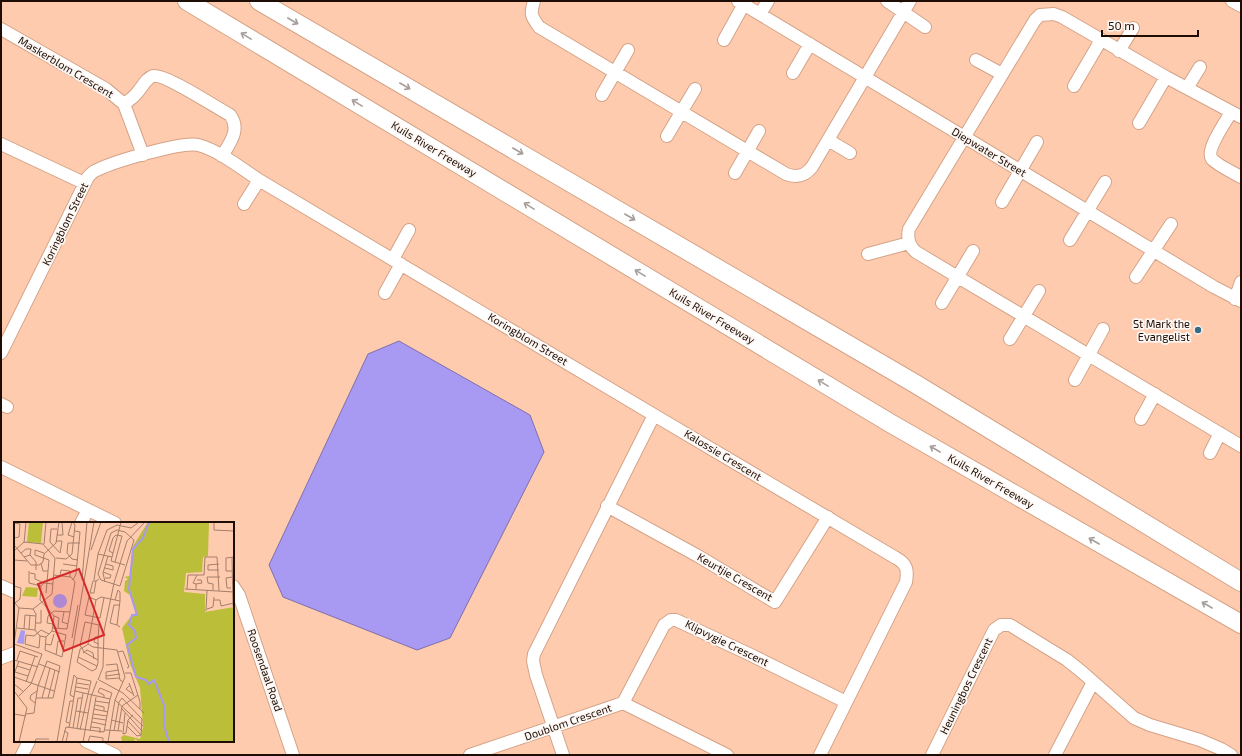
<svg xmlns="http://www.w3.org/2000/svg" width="1242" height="756" font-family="'Exo 2',sans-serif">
	<rect width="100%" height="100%" fill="#ffcbae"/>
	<path fill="#a899f2" stroke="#7f6fab" d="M 399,341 L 530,415 L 544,452 L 450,638 L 417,650 L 283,597 L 269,565 L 368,354 Z"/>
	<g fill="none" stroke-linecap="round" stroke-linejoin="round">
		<defs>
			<path id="minor" d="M 534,1 C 530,14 531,16 539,27 L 786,174 C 797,178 805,176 812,167 L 910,1
				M 738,1 L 1214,287 L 1241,301
				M 887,1 L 925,27
				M 1232,1 L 1241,6
				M 760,14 L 768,1
				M 1,29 L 106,89 L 124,104 L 143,155
				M 724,40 L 744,4
				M 1119,51 L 1133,28
				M 976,60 L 1002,74
				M 793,73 L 810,44
				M 1074,86 L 1101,40
				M 1187,88 L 1200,67
				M 602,95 L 628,50
				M 124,104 C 128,101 133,98 136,94 C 141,89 146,78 153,76 C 164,73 217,108 230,115 C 241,129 230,143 222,156
				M 1231,112 C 1226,122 1205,150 1212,159 C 1217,165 1234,173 1241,177
				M 1241,117 L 1166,77 L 1062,17 L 1054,14 L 1040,15 L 1035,20 L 909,229 C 907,238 909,246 916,252 L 1241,446
				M 1139,123 L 1166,77
				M 667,136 L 695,89
				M 828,140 L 850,153
				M 1,144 L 84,183
				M 735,173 L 759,131
				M 1002,202 L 1037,142
				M 244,204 L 259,180
				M 1070,240 L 1105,182
				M 868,254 L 909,243
				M 393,259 L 409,230
				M 1136,277 L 1171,224
				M 385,293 L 401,264
				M 1235,299 L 1241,282
				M 942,303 L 973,251
				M 1010,339 L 1039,291
				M 1,353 L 88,177 C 91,174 93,171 97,170 C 113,162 182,141 198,145 C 218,150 241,168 259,180 L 654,415
				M 1075,380 L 1103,329
				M 1,404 L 7,407
				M 1141,419 L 1155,394
				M 1210,453 L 1220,433
				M 1,467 L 115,523
				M 607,506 L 698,556 L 775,602 L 828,517
				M 81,523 L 88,510
				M 1,586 L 15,592
				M 233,586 L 239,595 L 293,755
				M 1,658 L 15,653
				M 623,703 L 664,625 L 671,620 L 676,620 L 751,655 L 846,702
				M 86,741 L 115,755
				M 22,755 L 29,741
				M 470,755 L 623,703 L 727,755
				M 563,755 L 536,675 L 533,661 L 534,654 L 654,415 L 896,558 C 907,564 908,570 906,582 L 820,755
				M 932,755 L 994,630 L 1001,625 L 1010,625 L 1067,660 L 1082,672 L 1134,718 L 1150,725 L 1200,740 L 1221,749 L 1231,755
				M 1055,755 L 1093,682"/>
			<path id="highway" d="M 187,1 L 890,423 L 1241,624
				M 259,1 L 914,383 L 1241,582"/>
		</defs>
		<use href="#minor" stroke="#d4a387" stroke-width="14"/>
		<use href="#highway" stroke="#d4a387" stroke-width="20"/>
		<use href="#minor" stroke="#fff" stroke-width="12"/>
		<use href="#highway" stroke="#fff" stroke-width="18"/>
	</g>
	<defs><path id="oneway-shaft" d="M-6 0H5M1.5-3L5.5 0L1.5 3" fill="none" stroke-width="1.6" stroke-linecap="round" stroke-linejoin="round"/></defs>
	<g stroke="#a59e9b">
		<use href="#oneway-shaft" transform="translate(293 21) rotate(30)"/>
		<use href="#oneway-shaft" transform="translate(246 36) rotate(-149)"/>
		<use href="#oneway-shaft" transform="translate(405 86) rotate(30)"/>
		<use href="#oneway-shaft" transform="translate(357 103) rotate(-149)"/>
		<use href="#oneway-shaft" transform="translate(518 151) rotate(30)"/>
		<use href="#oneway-shaft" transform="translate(529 206) rotate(-149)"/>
		<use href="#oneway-shaft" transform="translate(630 217) rotate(30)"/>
		<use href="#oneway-shaft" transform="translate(640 273) rotate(-149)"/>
		<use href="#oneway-shaft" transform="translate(823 383) rotate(-149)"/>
		<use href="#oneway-shaft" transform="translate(935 449) rotate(-150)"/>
		<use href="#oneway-shaft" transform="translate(1094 541) rotate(-150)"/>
		<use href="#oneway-shaft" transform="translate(1207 605) rotate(-150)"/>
	</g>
	<circle fill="#356d87" stroke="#fdf7f4" stroke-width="1.5" cx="1198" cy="330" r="4"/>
	<g text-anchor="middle" stroke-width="3.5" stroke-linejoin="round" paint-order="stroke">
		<g font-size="11" fill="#1e0d04" stroke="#fdf7f4">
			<text transform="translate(66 67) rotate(31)" y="4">Maskerblom Crescent</text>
			<text transform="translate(434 149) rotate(31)" y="4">Kuils River Freeway</text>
			<text transform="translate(989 152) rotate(31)" y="4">Diepwater Street</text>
			<text transform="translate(65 224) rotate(-64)" y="4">Koringblom Street</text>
			<text transform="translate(712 316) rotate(31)" y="4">Kuils River Freeway</text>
			<text transform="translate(528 339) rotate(31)" y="4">Koringblom Street</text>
			<text transform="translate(723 455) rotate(31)" y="4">Kalossie Crescent</text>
			<text transform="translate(991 481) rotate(30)" y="4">Kuils River Freeway</text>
			<text transform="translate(735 577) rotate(30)" y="4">Keurtjie Crescent</text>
			<text transform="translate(727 643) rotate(26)" y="4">Klipvygie Crescent</text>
			<text transform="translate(265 670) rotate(71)" y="4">Roosendaal Road</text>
			<text transform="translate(966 686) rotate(-64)" y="4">Heuningbos Crescent</text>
			<text transform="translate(568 722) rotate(-19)" y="4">Doublom Crescent</text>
		</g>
		<g font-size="11" fill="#1e0d04" stroke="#fdf7f4" text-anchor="end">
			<text x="1190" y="328">St Mark the<tspan x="1190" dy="13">Evangelist</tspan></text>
		</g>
	</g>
	<g transform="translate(14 522)">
		<rect width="220" height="220" fill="#ffcbae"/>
		<path d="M 15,0 L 29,0 L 27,21 L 13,20 ZM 134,0 L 195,0 L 194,34 L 189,35 L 188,50 L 172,51 L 170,70 L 191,72 L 191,90 L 220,85 L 220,220 L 125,220 L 121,217 L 120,220 L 108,220 L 107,215 L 110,213 L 126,217 L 129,205 L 126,166 L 116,142 L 108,106 L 118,93 L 122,91 L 116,73 L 110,69 L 111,59 L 114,57 L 110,55 L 116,54 L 119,24 ZM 12,65 L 24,66 L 23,75 L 8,74 Z" fill="#bbbe39"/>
		<path d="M39 79a7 7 0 1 1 14 0a7 7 0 1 1-14 0ZM 7,108 L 11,109 L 10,122 L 3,121 Z" fill="#a899f2"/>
		<path fill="none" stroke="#a899f2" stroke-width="2" d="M 135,0 L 129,16 L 119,27 L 115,67 L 123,93 L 118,93 L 115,103 L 121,109 L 122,116 L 113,123 L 122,155 L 132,158 L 135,162 L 140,158 L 150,183 L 150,203 L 155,220"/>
		<path fill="none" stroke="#a57f6a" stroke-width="1" d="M 58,0 L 54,13 L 60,15M 200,0 L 200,8 L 220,9M 0,1 L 6,2 L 5,15 L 0,16M 103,8 L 111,10 L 120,18 L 106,64 L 87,58 L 84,52 L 97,11 ZM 43,13 L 49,13 L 48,0M 42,19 L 48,19 L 46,31 L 36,20 L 37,7 L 43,7M 10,21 L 12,0M 30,22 L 32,0M 0,23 L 17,43 L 25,43 L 29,40 L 30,32 L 42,21 L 45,0M 77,28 L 87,0M 0,29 L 10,20 L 29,22 L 41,36 L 38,72 L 19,87 L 5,86 L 0,80M 7,31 L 12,27 L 17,27 L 16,33M 30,31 L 21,28 L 21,33 L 35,38 L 32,71M 99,31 L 95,29 L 99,16 L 102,13 L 108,14 L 101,40M 84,32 L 98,35M 10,35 L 16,33 L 22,40 L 22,48M 218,35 L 219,84M 42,36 L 52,37 L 58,32 L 61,3 L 59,0M 0,38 L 13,39M 64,38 L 58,37 L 53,31 L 54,21 L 66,21M 97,39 L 107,0M 97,39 L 111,43M 27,41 L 29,49 L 34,49M 49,42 L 63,44M 91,46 L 99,48 L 99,44 L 92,42M 205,48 L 194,48 L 194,43 L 205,42M 15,49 L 15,61 L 27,64M 219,49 L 212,49 L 212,36 L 220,35M 89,50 L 97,53 L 96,56 L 91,56M 16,51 L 21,52 L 21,57 L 30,61M 40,53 L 57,55 L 61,60 L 56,90M 46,54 L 47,48 L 56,49 L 56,55M 59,58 L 62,52 L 66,10 L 61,9M 68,58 L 73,0M 80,58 L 84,32 L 93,8 L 103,3 L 117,6 L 125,0M 82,59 L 79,59 L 76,71 L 80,71 L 82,59 L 85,57M 91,60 L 89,51 L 94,34M 182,62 L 188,61 L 187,58 L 183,58M 0,64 L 7,66 L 6,77 L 1,81M 217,66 L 213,66 L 212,56 L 219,55M 171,67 L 220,70M 173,67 L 174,53 L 190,53 L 191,35 L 203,35 L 205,69M 182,67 L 182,62 L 179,61 L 183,53M 199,68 L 199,62 L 194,61 L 193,55 L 206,55M 82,78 L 75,75 L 71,93 L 86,96 L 90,76M 101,78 L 104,68 L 106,70 L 106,79M 200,78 L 206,78 L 207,84 L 220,81M 19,87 L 22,92 L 21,108 L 26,114 L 32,115 L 38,109 L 40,94 L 26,78 L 27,64 L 30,61 L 39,62M 193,87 L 199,85 L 200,75M 192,89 L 193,68M 50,90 L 48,100 L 54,102M 40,94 L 45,96 L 44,106M 22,101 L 27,101 L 27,88M 103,103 L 96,101 L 100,83 L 106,83M 3,106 L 21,108M 39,106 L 53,107 L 56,90 L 40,89 L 34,94 L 33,101 L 39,102M 10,107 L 11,93 L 22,94M 15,107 L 16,93M 26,114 L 25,126 L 11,122 L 12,113 L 20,114 L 27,108 L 35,112M 32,115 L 31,128 L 48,135 L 52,113 L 38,109M 84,115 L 81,115 L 80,120 L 85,122M 58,116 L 64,83M 0,122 L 28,132 L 17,162 L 5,174M 0,122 L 5,86M 31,122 L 37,123 L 40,112M 74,122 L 73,123 L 68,126 L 66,127 L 66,128 L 63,140 L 78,149 L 82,147 L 84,141 L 84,117 L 85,103 L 71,100 L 66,124 L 68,126 L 70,130 L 84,138M 104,130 L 109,129 L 115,145 L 113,146M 69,131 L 73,128 L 79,131 L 80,137M 42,133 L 44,119 L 50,119M 64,135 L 83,144M 0,138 L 24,145M 3,138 L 6,129 L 24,135M 25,142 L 46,150M 92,143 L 103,142 L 106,158 L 109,160M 3,144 L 16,148M 105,148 L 92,150 L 92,157 L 106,156M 1,150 L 14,154M 111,151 L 117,151 L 126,180 L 126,187M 0,152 L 5,139M 92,154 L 106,152M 0,155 L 40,169M 63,156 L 77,159 L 66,208M 84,158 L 89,145 L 90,109 L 100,61 L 113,19 L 131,0M 85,158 L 109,171 L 130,191M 12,160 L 21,134M 63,161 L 75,163M 115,161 L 120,174M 0,162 L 10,170M 116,163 L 112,167 L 119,172M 62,165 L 74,167M 0,169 L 13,186 L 5,220M 60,175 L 56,173 L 60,153 L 63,156M 28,176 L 36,146M 34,176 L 41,148M 90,176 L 90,173 L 84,170 L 86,166 L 98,171 L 96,177M 101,178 L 129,204M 81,179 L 95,181M 105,180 L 108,176 L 128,197 L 127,213M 21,181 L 16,177 L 17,173 L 23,169M 81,183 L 90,185 L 90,189M 80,187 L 94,190M 108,187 L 128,209M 62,189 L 74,191M 0,192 L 12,194M 12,192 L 20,191 L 22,176 L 24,164 L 33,139 L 46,144 L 39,176 L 22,176M 79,192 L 93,194M 78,196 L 92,198M 97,198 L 109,201M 114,199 L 127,213M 78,200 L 92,203M 55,201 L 52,200 L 56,179 L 59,179M 113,204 L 123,214 L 127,213M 77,205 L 86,206 L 86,211M 55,206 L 63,156M 59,206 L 64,176 L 68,176M 63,207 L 69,171M 91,208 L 108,209M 50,209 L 54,211 L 52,220M 76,209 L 82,175M 100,209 L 105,180M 104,209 L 108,184 L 124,173M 109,212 L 112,211 L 114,198 L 119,193M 109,212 L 111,191M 21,220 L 22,217 L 35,217M 43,220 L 80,0M 48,220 L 52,205 L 90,210 L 96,177 L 61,169M 69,220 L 77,175 L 83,159M 74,220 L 76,214 L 89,216 L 89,220M 94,220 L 101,178 L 111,155 L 103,128 L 79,125 L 74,122 L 82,78 L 87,75 L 106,79 L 103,103 L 106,105"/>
		<path fill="#d62828" fill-opacity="0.15" stroke="#d62828" stroke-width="2" d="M 65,47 L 90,113 L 50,129 L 24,62 Z"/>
		<rect width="220" height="220" fill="none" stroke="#1e0d04" stroke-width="2"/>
	</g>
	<rect width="1242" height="756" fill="none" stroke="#1e0d04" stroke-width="4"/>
	<path d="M1102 30v6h96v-6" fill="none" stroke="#1e0d04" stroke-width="2"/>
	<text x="1108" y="30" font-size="12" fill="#1e0d04" stroke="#fdf7f4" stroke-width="3" paint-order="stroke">50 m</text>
</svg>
